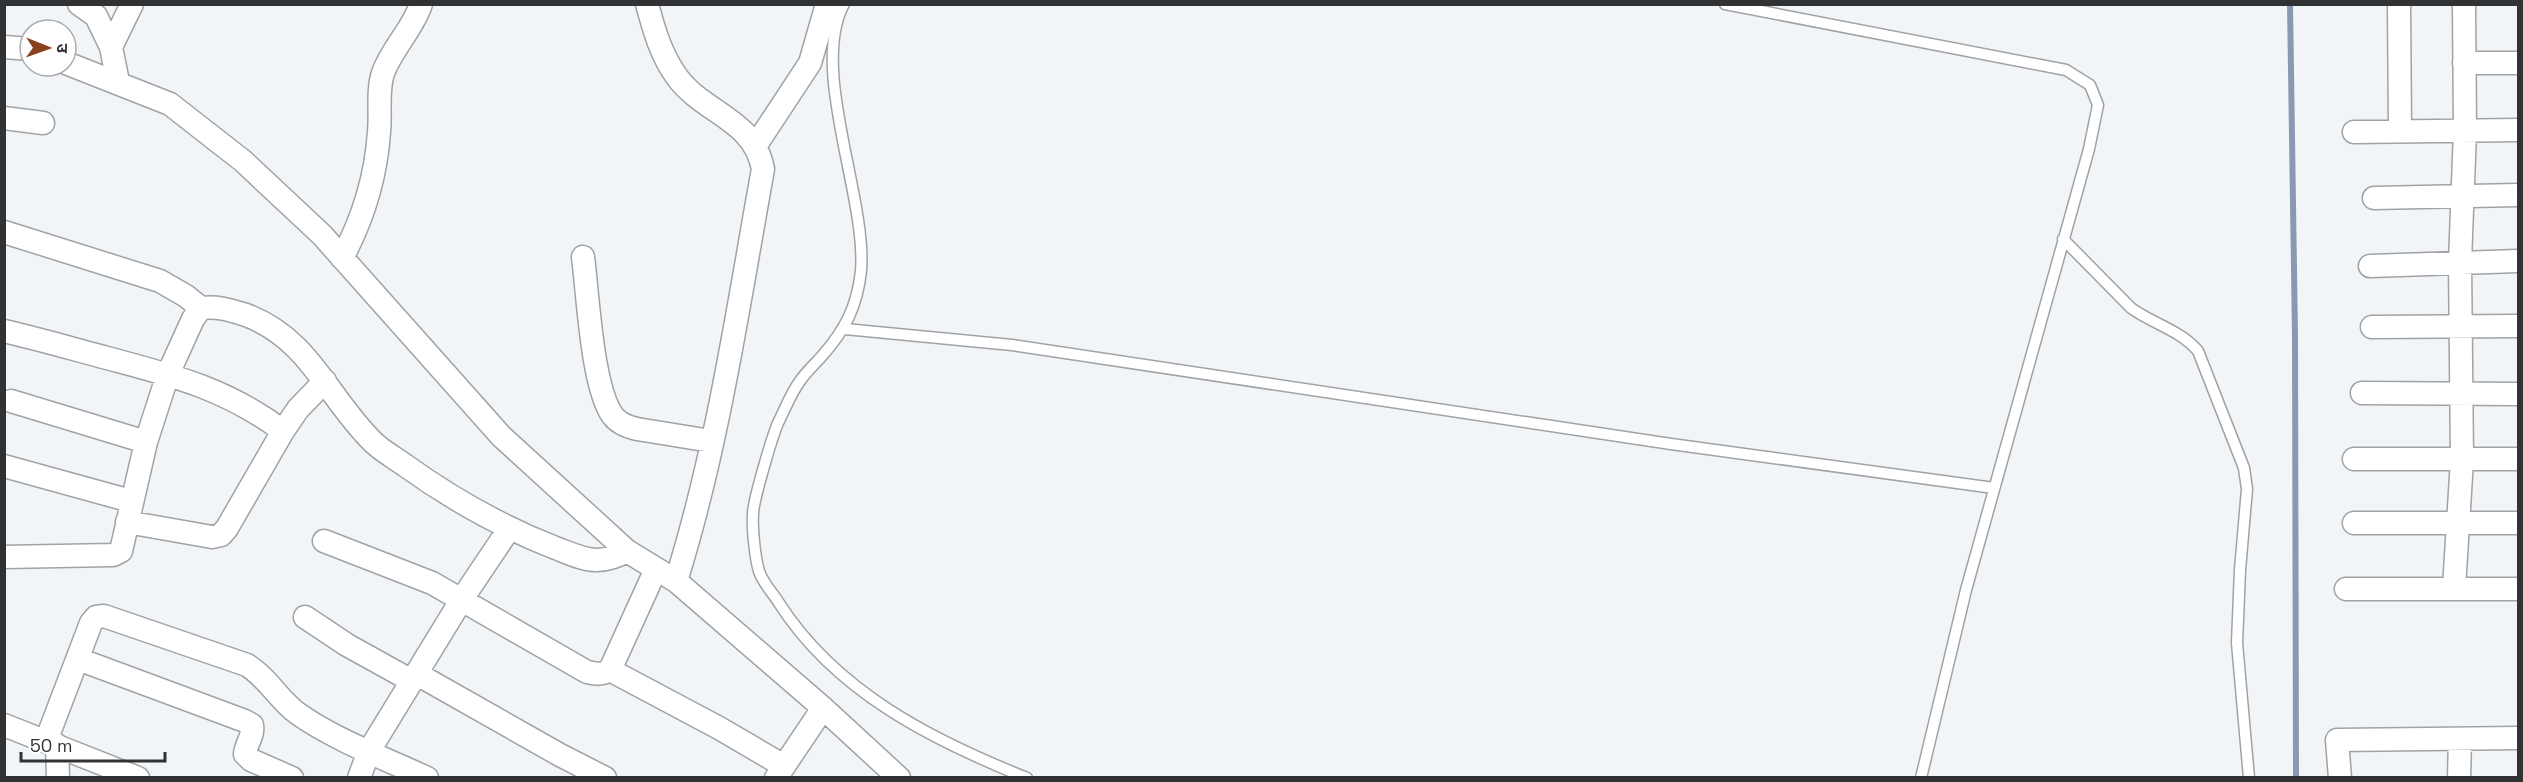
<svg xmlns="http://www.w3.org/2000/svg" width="2523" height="782" font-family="'Space Grotesk','Noto Sans Devanagari',sans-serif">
	<rect width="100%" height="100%" fill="#f2f5f8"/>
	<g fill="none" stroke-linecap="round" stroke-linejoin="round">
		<path stroke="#889ab1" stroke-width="6" d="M 2290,4 L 2295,335 L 2296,778"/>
		<defs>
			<path id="service" d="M 844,4 C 809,69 867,197 861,271 C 857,307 845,330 822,356 C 815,364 806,372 800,381 C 791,393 785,409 778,423 C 772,437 753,501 753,514 C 752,528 755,558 759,571 C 762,582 773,593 779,603 C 836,692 932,740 1027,778
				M 1725,4 L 2066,70 L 2090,85 L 2098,105 L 2089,149 L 1966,590 L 1921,778
				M 2063,239 L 2131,308 C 2153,324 2180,330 2198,351 L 2244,468 L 2247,489 L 2240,570 L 2237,643 L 2249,778
				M 845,329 L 1012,345 L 1671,444 L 1994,488"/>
			<path id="minor" d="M 79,4 L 96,16 L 111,47 L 118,82
				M 647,4 C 654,30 661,55 677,77 C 704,114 754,119 763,169 C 738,307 718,447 676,581 L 823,708 L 899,778
				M 2399,4 L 2400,131
				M 4,47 L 30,49
				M 111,47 L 132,4
				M 66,63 L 170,104 L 243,161 L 322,235 L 501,436 L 627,551 L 676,581
				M 2464,63 L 2518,63
				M 4,118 L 43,123
				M 2354,132 L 2518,130
				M 756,145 L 810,63 L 827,4
				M 2374,198 L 2518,195
				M 4,232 L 160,281 L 186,296 L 201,308
				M 583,257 C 588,295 592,388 613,416 C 619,424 628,427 637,429 L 711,441
				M 342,258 C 363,219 376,176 379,132 C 381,113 377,91 383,73 C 392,48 413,29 421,4
				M 2370,266 L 2518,261
				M 2372,327 L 2518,326
				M 4,331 C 39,339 73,349 107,358 C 174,376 225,388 283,431
				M 2362,393 L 2518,394
				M 11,401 L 146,442
				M 2354,459 L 2518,459
				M 4,466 L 131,501
				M 127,522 L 212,537 L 221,535 L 227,528 L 283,431 L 298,409 L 325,381
				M 2354,523 L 2518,523
				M 324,541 L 432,583 L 587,672 C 596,674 602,675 610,670 L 656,569
				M 4,557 L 113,555 L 121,551 L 146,442 L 168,374 L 193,319 L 201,308 C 218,306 230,310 246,315 C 310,339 327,397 373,442 C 382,451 395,458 406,466 C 452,499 500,526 553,547 C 567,552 582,560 597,560 C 608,560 617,556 627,551
				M 2454,588 L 2462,460 L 2460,262 L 2465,131 L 2464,4
				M 2346,589 L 2518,589
				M 305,617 L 347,645 L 412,681
				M 78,659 L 245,721 L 252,725 C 254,736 246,743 245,754 L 251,760 L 292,778
				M 610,670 L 719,728 L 784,766
				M 417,674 L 560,755 L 605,778
				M 4,725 L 138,778
				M 46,741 L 91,623 L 96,617 L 104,616 L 247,665 C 268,678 278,699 297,713 C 333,739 386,759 427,778
				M 57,745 L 58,778
				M 359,778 L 369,751 L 462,599 L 509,529
				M 776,778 L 823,708
				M 2340,778 L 2337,740 L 2518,738
				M 2459,778 L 2460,739"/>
		</defs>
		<use href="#service" stroke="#a0a2a5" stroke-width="13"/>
		<use href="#minor" stroke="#a0a2a5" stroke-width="25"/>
		<use href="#service" stroke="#fff" stroke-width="10"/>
		<use href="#minor" stroke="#fff" stroke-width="22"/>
	</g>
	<rect width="2523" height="782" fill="none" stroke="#313233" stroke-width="12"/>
	<g transform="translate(48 48) rotate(91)"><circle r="28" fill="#ffffff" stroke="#adadad" stroke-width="1.5"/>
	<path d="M0-4.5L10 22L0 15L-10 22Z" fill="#88411d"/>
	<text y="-9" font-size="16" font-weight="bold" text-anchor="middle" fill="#313233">उ</text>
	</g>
	<path d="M21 752v9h144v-9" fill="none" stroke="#313233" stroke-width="3"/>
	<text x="30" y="752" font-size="18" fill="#313233" stroke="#ffffff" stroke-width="4.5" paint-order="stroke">50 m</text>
</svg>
